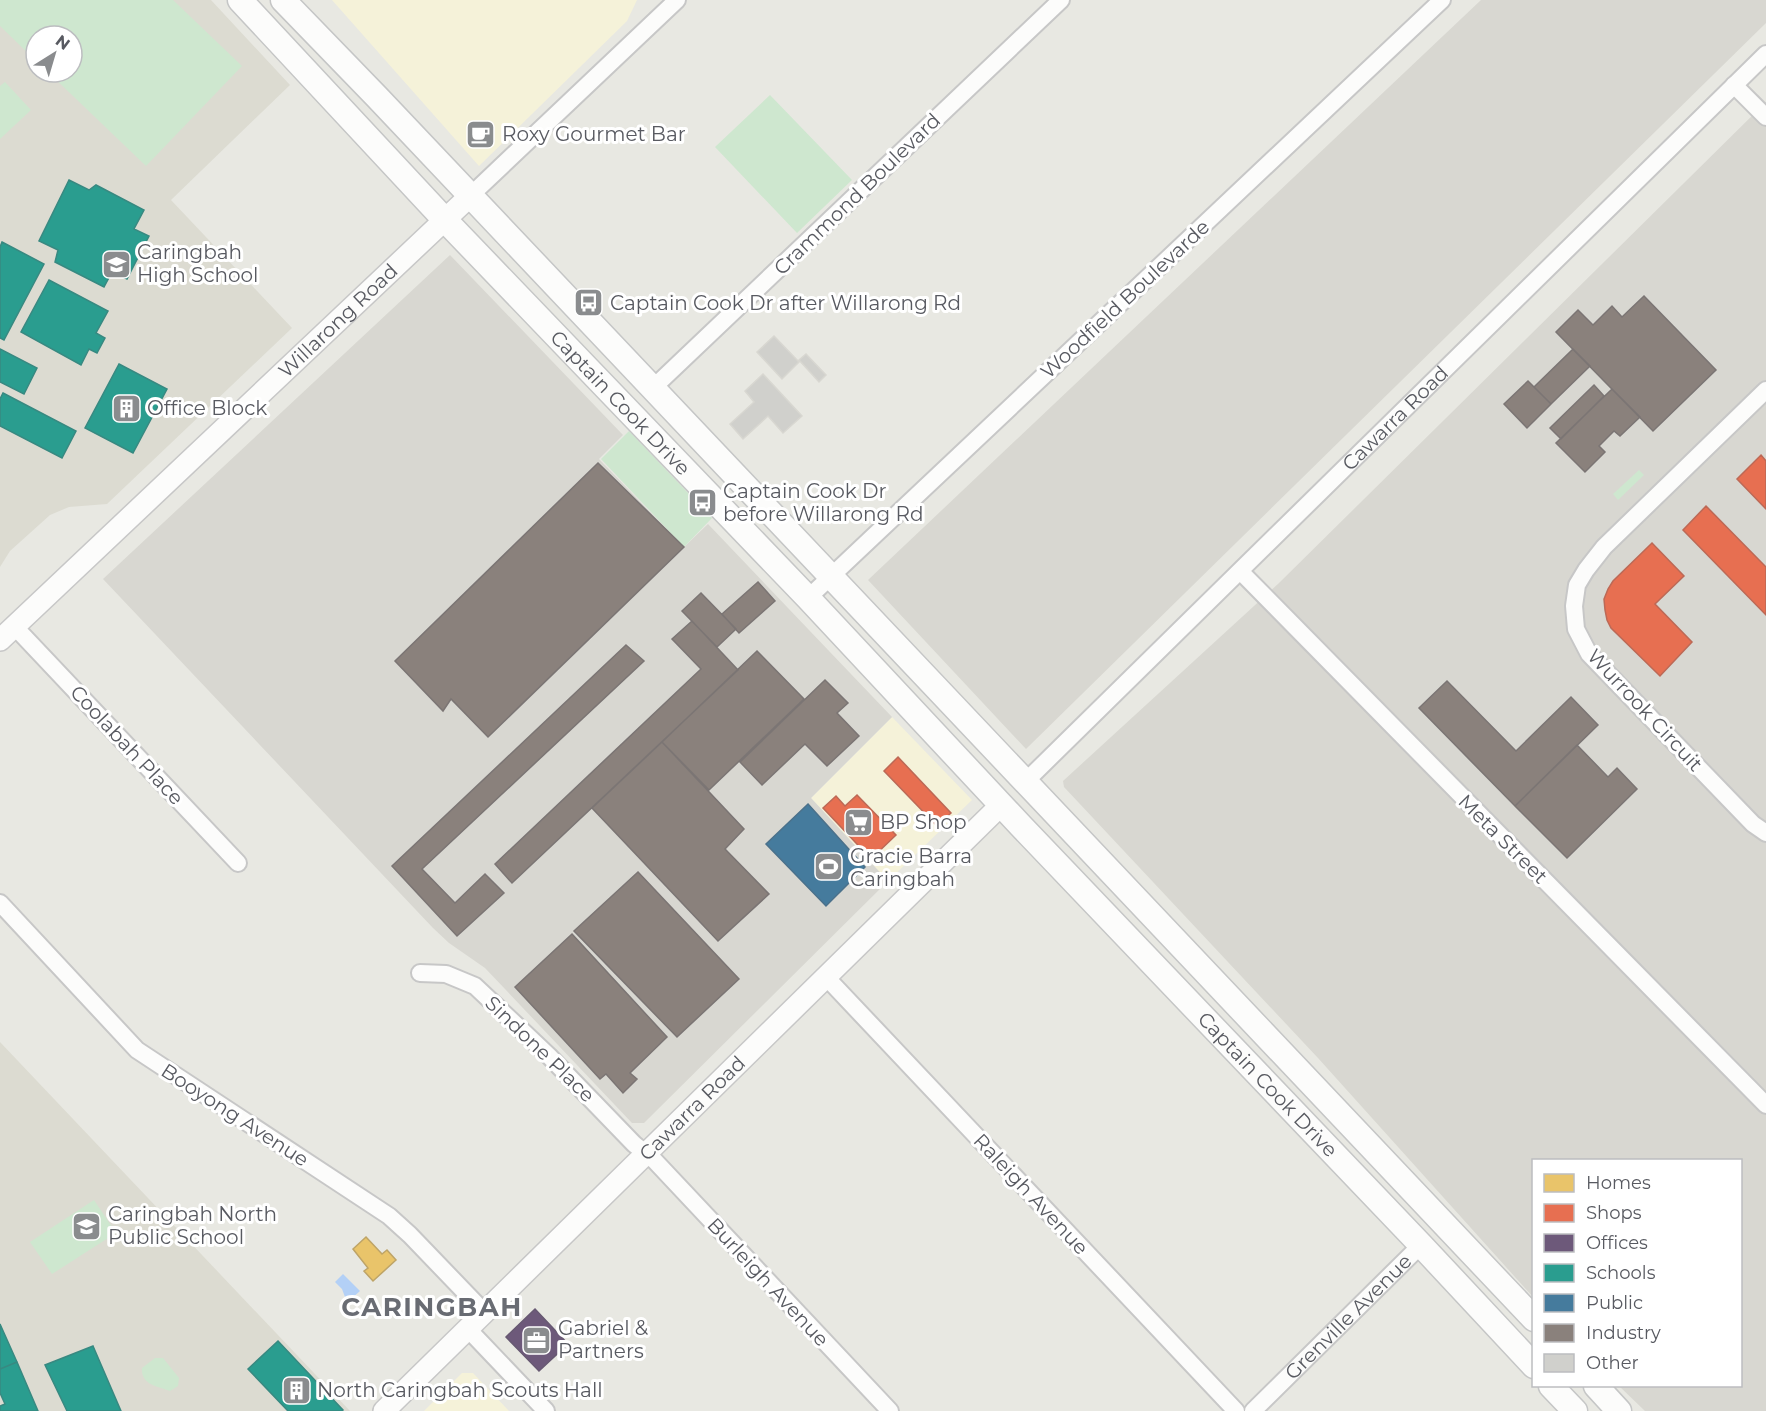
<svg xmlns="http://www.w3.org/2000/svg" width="1766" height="1411" font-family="Montserrat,sans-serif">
	<rect width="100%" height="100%" fill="#e8e8e2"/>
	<path fill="#f5f2d9" d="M 332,0 L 637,0 L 627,21 L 479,166 Z
		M 892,717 L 972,800 L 888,881 L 811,798 Z
		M 462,1373 L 473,1373 L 509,1411 L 424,1411 Z"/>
	<path fill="#d8d7d1" d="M 1481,0 L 1766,0 L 1766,23 L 1026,749 L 868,580 Z
		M 1766,102 L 1766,1411 L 1645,1411 L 1619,1386 L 1740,1386 L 1740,1160 L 1534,1160 L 1533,1297 L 1318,1058 L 1064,787 L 1063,781 L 1279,583 Z
		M 450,255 L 623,435 L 599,459 L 684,547 L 708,524 L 892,717 L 811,798 L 888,881 L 644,1123 L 632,1123 L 485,968 L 449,943 L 433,928 L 103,579 Z"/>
	<path fill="#dcdbd1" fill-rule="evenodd" d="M 0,0 L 211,0 L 290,85 L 171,200 L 292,328 L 107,504 L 69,507 L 50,515 L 10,551 L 0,567 ZM 36,36 L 72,36 L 72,72 L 36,72 Z
		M 0,1042 L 350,1411 L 0,1411 Z"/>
	<path fill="#cee7cf" d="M 0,0 L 173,0 L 242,66 L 146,166 L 48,72 L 72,72 L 72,36 L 36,36 L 36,61 L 0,26 Z
		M 5,82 L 31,110 L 0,139 L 0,86 Z
		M 770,95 L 852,180 L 797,233 L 715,147 Z
		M 629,431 L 712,518 L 684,547 L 601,459 Z
		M 1639,470 L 1644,475 L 1618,500 L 1613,494 Z
		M 94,1200 L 116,1233 L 52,1274 L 30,1242 Z
		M 155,1358 L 163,1358 L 179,1378 L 178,1386 L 170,1391 C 157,1386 141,1385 142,1368 Z"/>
	<path fill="#b3d0f6" d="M 343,1274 L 360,1291 L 351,1299 L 345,1297 L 342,1289 L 335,1282 Z"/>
	<path fill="#e9c46a" stroke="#bea467" stroke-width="1.5" d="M 366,1237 L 382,1254 L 387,1250 L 396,1260 L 373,1281 L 364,1271 L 368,1268 L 353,1249 Z"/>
	<path fill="#e76f51" stroke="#bc6956" stroke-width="1.5" d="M 1761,455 L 1766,461 L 1766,509 L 1737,479 Z
		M 1706,506 L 1766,567 L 1766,615 L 1683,530 Z
		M 1652,543 L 1684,576 L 1655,604 L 1692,642 L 1660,676 L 1611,628 L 1607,620 L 1605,610 L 1604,599 L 1608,589 L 1613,581 Z
		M 898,757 L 951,813 L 937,826 L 884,771 Z
		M 857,795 L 896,835 L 871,859 L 823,808 L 836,796 L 845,806 Z"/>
	<path fill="#6d597a" stroke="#675972" stroke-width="1.5" d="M 535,1309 L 568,1344 L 539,1371 L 506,1337 Z"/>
	<path fill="#2a9d8f" stroke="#388981" stroke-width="1.5" d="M 69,180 L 89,190 L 96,185 L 144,210 L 134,229 L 149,236 L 127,279 L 112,272 L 104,287 L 55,262 L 58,250 L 39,241 Z
		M 2,242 L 44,264 L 4,340 L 0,338 L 0,247 Z
		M 49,280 L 108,311 L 96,333 L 105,338 L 97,353 L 89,349 L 81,365 L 21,332 Z
		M 0,349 L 37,368 L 24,394 L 0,382 Z
		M 119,364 L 167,389 L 133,453 L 85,428 Z
		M 3,393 L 76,431 L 62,458 L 0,426 L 0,399 Z
		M 0,1324 L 17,1362 L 0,1369 Z
		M 278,1341 L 343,1410 L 342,1411 L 288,1411 L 248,1369 Z
		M 93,1346 L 121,1411 L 67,1411 L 45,1365 Z
		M 17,1362 L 38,1411 L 0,1411 L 0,1406 L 5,1404 L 0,1393 L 0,1369 Z"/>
	<path fill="#457b9d" stroke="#4b718b" stroke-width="1.5" d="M 808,804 L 865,867 L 826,906 L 766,844 Z"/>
	<path fill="#8a817c" stroke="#7b7574" stroke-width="1.5" d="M 1644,296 L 1716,370 L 1653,431 L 1556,332 L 1578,310 L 1593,325 L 1612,306 L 1622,317 Z
		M 1573,349 L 1590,366 L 1551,404 L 1534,387 Z
		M 1528,381 L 1551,404 L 1527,428 L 1504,404 Z
		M 1594,385 L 1604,396 L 1561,439 L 1550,428 Z
		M 1612,389 L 1640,417 L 1620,436 L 1614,431 L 1599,446 L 1605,452 L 1585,472 L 1556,443 Z
		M 598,463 L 684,547 L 488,737 L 451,699 L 443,711 L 395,661 Z
		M 758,582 L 775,601 L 739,633 L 722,614 Z
		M 701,593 L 736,629 L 717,647 L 682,611 Z
		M 692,621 L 738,670 L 512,883 L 495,864 L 701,669 L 672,639 Z
		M 626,645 L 644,661 L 422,869 L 455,903 L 485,874 L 504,893 L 457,936 L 392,866 Z
		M 757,651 L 804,699 L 709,790 L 662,742 Z
		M 825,680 L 848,703 L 837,713 L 859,736 L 827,766 L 805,744 L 762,785 L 740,762 Z
		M 1447,681 L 1516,751 L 1571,697 L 1598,725 L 1515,806 L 1419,708 Z
		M 662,742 L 744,829 L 725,849 L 769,894 L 718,941 L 592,808 Z
		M 1577,745 L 1608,777 L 1617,768 L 1637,789 L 1567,858 L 1515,806 Z
		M 638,872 L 739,979 L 677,1037 L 574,931 Z
		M 572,934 L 667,1037 L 630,1073 L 637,1079 L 623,1093 L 606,1074 L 600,1079 L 515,987 Z"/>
	<path fill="#d0d0cc" stroke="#d8d7d1" stroke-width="1.5" d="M 774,336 L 799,362 L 782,379 L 757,352 Z
		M 806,354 L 826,375 L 819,382 L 799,360 Z
		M 763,374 L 802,416 L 783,433 L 768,416 L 743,439 L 730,424 L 754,402 L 745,391 Z"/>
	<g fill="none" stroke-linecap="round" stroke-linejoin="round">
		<defs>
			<g id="minor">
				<path d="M 1734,85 L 1766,117"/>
				<path d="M 470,196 L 677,0"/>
				<path d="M 653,388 L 1061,0"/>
				<path d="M 1766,390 L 1604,547 L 1586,570 L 1577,585 L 1574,606 L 1576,629 L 1589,654 L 1753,824 L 1766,833"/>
				<path d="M 1241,572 L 1766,1105"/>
				<path d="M 808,598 L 1442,0"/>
				<path d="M 15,627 L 238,863"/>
				<path id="s1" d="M 1025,782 L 1766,54"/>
				<path d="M 0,903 L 137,1050 L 389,1216 L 410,1235 L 484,1312"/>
				<path d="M 420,973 L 446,974 L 475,986 L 549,1056 L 634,1144 L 655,1161 L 890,1411"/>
				<path d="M 826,977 L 1236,1411"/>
				<path d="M 467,1328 L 546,1411"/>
				<path id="s2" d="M 1253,1411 L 1421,1245"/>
			</g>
			<g id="tertiary">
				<path id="s3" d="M 0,640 L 470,196"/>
				<path id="s4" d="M 384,1411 L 1001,805"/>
			</g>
			<g id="secondary">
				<path id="s5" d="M 240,0 L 444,219 L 808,598 L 1021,826 L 1421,1245 L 1534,1366"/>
				<path d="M 283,0 L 377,97 L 1534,1319"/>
				<path d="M 1551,1386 L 1575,1411"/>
				<path d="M 1596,1386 L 1619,1411"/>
			</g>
		</defs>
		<use href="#minor" stroke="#c7c7c7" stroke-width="20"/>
		<use href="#tertiary" stroke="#c7c7c7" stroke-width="24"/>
		<use href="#secondary" stroke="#c5c6c6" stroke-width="27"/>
		<use href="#minor" stroke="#fcfcfb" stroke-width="16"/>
		<use href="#tertiary" stroke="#fcfcfb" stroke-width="21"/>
		<use href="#secondary" stroke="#fcfcfb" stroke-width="24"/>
	</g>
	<defs>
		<symbol id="cafe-square" viewBox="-11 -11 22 22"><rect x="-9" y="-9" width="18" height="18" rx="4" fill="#8a8c8e" stroke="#fff"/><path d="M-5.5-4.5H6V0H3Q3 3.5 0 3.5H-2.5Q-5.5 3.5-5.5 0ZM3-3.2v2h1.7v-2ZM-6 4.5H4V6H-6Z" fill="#fff"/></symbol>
		<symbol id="school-square" viewBox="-11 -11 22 22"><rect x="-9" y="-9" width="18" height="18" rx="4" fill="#8a8c8e" stroke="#fff"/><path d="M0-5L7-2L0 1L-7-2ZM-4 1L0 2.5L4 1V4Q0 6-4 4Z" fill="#fff"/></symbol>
		<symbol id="bus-square" viewBox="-11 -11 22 22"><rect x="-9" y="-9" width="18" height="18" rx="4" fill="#8a8c8e" stroke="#fff"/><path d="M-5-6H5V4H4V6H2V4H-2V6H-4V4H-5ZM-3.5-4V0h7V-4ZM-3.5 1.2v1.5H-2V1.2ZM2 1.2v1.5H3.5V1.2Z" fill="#fff"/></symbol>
		<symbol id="building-square" viewBox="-11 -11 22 22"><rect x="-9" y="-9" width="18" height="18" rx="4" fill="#8a8c8e" stroke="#fff"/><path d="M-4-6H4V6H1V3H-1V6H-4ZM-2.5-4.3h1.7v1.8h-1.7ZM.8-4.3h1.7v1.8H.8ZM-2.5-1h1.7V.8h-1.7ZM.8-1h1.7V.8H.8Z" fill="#fff"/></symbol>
		<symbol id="supermarket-square" viewBox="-11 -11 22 22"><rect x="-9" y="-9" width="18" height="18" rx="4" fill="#8a8c8e" stroke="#fff"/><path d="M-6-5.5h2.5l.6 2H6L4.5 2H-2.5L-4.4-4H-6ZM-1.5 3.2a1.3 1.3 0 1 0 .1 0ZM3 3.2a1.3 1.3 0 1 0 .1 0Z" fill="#fff"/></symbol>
		<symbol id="stadium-square" viewBox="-11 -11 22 22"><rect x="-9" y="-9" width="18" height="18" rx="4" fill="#8a8c8e" stroke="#fff"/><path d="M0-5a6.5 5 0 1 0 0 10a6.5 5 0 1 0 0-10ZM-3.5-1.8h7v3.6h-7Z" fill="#fff"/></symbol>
		<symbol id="office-square" viewBox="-11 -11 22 22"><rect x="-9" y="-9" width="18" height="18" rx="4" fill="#8a8c8e" stroke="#fff"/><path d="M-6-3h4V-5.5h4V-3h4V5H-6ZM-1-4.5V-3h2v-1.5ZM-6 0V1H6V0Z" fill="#fff"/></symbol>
	</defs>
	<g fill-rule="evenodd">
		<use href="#cafe-square" x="464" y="118" width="33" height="33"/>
		<use href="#school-square" x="100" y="248" width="33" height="33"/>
		<use href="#bus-square" x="572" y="286" width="33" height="33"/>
		<use href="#building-square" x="110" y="392" width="33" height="33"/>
		<use href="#bus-square" x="686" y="486" width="33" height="33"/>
		<use href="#supermarket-square" x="842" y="806" width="33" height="33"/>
		<use href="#stadium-square" x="812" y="850" width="33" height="33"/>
		<use href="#school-square" x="70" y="1210" width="33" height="33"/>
		<use href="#office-square" x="520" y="1324" width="33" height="33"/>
		<use href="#building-square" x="280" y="1374" width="33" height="33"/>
	</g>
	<g text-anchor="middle" stroke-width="6" stroke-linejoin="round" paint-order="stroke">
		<g font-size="20" fill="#585a61" stroke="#fff" text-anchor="start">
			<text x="502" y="141">Roxy Gourmet Bar</text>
			<text x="137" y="259">Caringbah<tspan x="137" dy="23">High School</tspan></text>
			<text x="610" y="310">Captain Cook Dr after Willarong Rd</text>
			<text x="147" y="415">Office Block</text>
			<text x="723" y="498">Captain Cook Dr<tspan x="723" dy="23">before Willarong Rd</tspan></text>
			<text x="880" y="829">BP Shop</text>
			<text x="850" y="863">Gracie Barra<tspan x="850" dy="23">Caringbah</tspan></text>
			<text x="108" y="1221">Caringbah North<tspan x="108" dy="23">Public School</tspan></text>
			<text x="558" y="1335">Gabriel &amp;<tspan x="558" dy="23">Partners</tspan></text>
			<text x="317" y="1397">North Caringbah Scouts Hall</text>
		</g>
		<g font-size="20" fill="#585a61" stroke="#fff">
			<text transform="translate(857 194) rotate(-44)" y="7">Crammond Boulevard</text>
			<text transform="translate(1125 299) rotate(-43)" y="7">Woodfield Boulevarde</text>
			<text dy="7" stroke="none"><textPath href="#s3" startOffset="465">Willarong Road</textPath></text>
			<text dy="7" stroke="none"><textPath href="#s5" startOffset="554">Captain Cook Drive</textPath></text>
			<text dy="7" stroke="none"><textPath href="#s1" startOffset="519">Cawarra Road</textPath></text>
			<text transform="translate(1645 710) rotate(47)" y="7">Wurrook Circuit</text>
			<text transform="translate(127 745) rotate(47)" y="7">Coolabah Place</text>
			<text transform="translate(1503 839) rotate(45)" y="7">Meta Street</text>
			<text transform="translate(540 1049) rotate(44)" y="7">Sindone Place</text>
			<text dy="7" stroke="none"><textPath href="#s5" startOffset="1494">Captain Cook Drive</textPath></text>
			<text dy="7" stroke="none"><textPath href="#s4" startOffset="432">Cawarra Road</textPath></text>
			<text transform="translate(235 1115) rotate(33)" y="7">Booyong Avenue</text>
			<text transform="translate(1031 1194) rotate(47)" y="7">Raleigh Avenue</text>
			<text transform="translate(768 1282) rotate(47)" y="7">Burleigh Avenue</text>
			<text dy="7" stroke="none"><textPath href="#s2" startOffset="134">Grenville Avenue</textPath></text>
		</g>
		<g font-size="26" font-weight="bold" letter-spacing="1.5" fill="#696c73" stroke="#fff">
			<text x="432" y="1316">CARINGBAH</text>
		</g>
	</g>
	<rect x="1532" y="1159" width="210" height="228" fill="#ffffff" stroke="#bcbdc0" stroke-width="1.5"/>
	<rect x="1544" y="1174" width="30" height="18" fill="#e9c46a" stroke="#bcbdc0" stroke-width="1.5"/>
	<text x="1586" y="1189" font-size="18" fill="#585a61">Homes</text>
	<rect x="1544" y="1204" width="30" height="18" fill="#e76f51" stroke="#bcbdc0" stroke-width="1.5"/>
	<text x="1586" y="1219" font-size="18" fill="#585a61">Shops</text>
	<rect x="1544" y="1234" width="30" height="18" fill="#6d597a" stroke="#bcbdc0" stroke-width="1.5"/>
	<text x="1586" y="1249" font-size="18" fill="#585a61">Offices</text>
	<rect x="1544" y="1264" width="30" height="18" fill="#2a9d8f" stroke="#bcbdc0" stroke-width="1.5"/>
	<text x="1586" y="1279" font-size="18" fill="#585a61">Schools</text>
	<rect x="1544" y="1294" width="30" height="18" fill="#457b9d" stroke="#bcbdc0" stroke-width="1.5"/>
	<text x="1586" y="1309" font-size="18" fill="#585a61">Public</text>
	<rect x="1544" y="1324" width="30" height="18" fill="#8a817c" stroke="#bcbdc0" stroke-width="1.5"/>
	<text x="1586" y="1339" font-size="18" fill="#585a61">Industry</text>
	<rect x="1544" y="1354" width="30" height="18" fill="#d0d0cc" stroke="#bcbdc0" stroke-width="1.5"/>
	<text x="1586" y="1369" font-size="18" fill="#585a61">Other</text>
	<g transform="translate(54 54) rotate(37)"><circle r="28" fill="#ffffff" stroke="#bcbdc0" stroke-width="1.5"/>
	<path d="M0-4.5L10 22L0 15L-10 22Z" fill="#8a8c8e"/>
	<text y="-9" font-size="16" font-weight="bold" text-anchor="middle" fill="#585a61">N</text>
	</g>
</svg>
